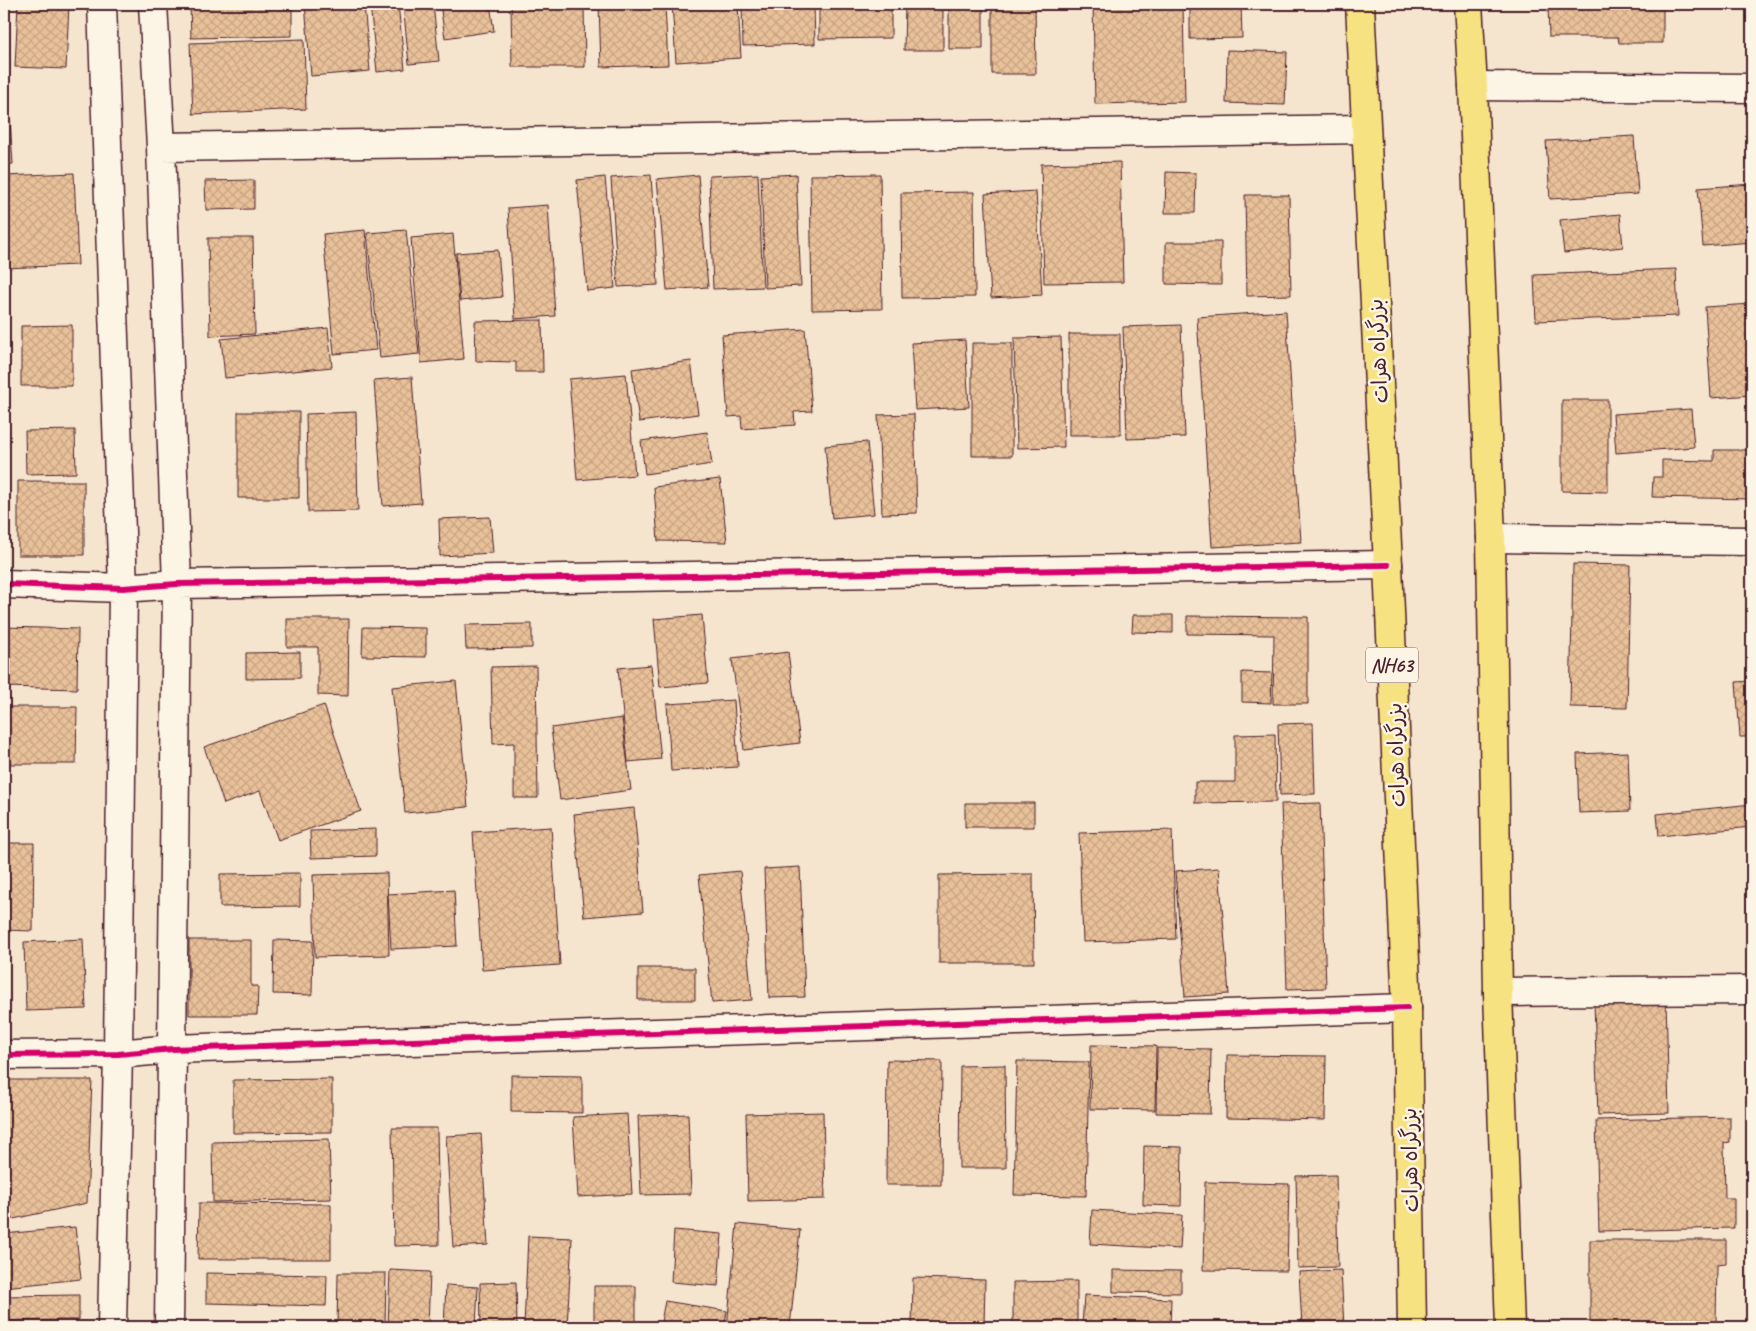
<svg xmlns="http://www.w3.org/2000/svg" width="1756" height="1331" font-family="Caveat,'Playpen Sans Arabic',sans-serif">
	<defs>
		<pattern id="building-cross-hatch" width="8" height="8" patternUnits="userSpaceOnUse" patternTransform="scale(1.25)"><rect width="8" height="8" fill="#e9c199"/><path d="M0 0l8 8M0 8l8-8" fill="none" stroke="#c9a584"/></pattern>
	</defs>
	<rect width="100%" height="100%" fill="#f6e5ce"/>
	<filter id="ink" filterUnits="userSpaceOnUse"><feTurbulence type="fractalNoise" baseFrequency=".02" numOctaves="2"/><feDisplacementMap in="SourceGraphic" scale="10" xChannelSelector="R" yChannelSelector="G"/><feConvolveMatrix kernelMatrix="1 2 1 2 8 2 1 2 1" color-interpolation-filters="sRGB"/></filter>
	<g filter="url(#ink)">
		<path fill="url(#building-cross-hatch)" stroke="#4a1f2b" d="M 4,4 L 7,4 L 6,31 L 4,31 Z
			M 18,4 L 69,4 L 66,69 L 15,67 Z
			M 190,4 L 292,4 L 292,36 L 191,38 Z
			M 305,4 L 364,4 L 370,71 L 311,76 Z
			M 370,4 L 398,4 L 405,69 L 377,72 Z
			M 403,4 L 433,4 L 439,61 L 409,64 Z
			M 440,4 L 490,4 L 494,31 L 445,38 Z
			M 511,4 L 584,4 L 585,67 L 512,67 Z
			M 599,4 L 665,4 L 668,65 L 601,67 Z
			M 672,4 L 738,4 L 741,58 L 676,62 Z
			M 742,4 L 814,4 L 815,44 L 743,46 Z
			M 819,4 L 891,4 L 891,38 L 819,39 Z
			M 905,4 L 943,4 L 943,50 L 904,50 Z
			M 949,4 L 983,4 L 983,49 L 949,49 Z
			M 992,4 L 1035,4 L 1036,74 L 992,74 Z
			M 1093,4 L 1183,4 L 1185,102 L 1095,104 Z
			M 1190,4 L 1241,4 L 1242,38 L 1190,39 Z
			M 1548,4 L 1663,4 L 1663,43 L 1619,43 L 1618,37 L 1549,37 Z
			M 304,39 L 306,109 L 193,114 L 190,43 Z
			M 1227,50 L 1287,52 L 1285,105 L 1226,103 Z
			M 4,120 L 10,120 L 13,164 L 4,165 Z
			M 1634,136 L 1638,194 L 1550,199 L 1546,141 Z
			M 1120,162 L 1123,282 L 1044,283 L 1041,164 Z
			M 1166,172 L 1196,173 L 1195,213 L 1165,213 Z
			M 74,173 L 78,265 L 4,268 L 4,176 Z
			M 758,174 L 763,287 L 713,289 L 709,176 Z
			M 796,174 L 801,286 L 765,288 L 761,176 Z
			M 880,174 L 882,309 L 812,310 L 810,175 Z
			M 651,175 L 658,285 L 618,287 L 611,178 Z
			M 698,175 L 708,287 L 667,290 L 657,179 Z
			M 605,177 L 615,288 L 587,291 L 577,180 Z
			M 254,180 L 254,209 L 206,210 L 205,181 Z
			M 1752,184 L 1752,242 L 1703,246 L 1698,188 Z
			M 1036,191 L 1042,295 L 991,298 L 985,194 Z
			M 974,192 L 975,297 L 902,298 L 901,193 Z
			M 1245,195 L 1289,195 L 1291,295 L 1247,296 Z
			M 548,205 L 555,316 L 515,319 L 508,208 Z
			M 1620,214 L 1623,247 L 1564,253 L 1560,220 Z
			M 365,230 L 376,350 L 334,354 L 323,234 Z
			M 406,230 L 419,354 L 380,358 L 367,233 Z
			M 453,234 L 464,359 L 421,363 L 411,238 Z
			M 208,238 L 253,238 L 255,334 L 210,336 Z
			M 1166,242 L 1221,242 L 1221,285 L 1166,284 Z
			M 498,250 L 502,297 L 460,301 L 456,253 Z
			M 1676,269 L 1678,316 L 1536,321 L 1534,275 Z
			M 1752,304 L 1752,395 L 1711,398 L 1705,307 Z
			M 1286,311 L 1301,542 L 1212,547 L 1197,317 Z
			M 542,320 L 543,372 L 516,372 L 516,362 L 476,361 L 475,321 Z
			M 72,325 L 72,386 L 21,386 L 21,326 Z
			M 1181,325 L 1185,437 L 1127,439 L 1123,327 Z
			M 328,328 L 332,367 L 225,378 L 221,339 Z
			M 805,329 L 812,411 L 794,412 L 795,425 L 742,429 L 741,416 L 728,417 L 722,335 Z
			M 1069,334 L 1120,334 L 1121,435 L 1069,435 Z
			M 1061,337 L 1064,447 L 1017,448 L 1014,338 Z
			M 965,340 L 969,407 L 915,410 L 911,343 Z
			M 972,343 L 1012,343 L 1012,456 L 972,456 Z
			M 691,361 L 698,414 L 639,422 L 632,369 Z
			M 626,374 L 635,475 L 577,480 L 569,379 Z
			M 412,377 L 421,503 L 383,506 L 374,380 Z
			M 1562,400 L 1608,400 L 1608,492 L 1562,491 Z
			M 1691,409 L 1694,447 L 1616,453 L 1613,414 Z
			M 238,412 L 299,412 L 299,498 L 238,498 Z
			M 356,412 L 358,511 L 308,512 L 306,414 Z
			M 914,414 L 917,513 L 882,514 L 878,415 Z
			M 75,430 L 76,473 L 26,474 L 25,431 Z
			M 707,432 L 712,464 L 645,474 L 641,441 Z
			M 867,442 L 874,514 L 832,518 L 825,446 Z
			M 1714,450 L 1752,450 L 1752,499 L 1652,497 L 1653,477 L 1662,477 L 1662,460 L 1714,461 Z
			M 720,479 L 727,542 L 658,541 L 654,487 Z
			M 18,481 L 84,481 L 84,555 L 18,555 Z
			M 490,517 L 493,553 L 440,556 L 439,519 Z
			M 1573,564 L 1630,565 L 1627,708 L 1570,707 Z
			M 702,615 L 708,683 L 660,687 L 654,619 Z
			M 1133,615 L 1173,615 L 1173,633 L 1132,632 Z
			M 1187,616 L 1308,617 L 1308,704 L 1273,704 L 1274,635 L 1187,634 Z
			M 287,619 L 349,619 L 348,696 L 318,695 L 318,647 L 287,647 Z
			M 532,624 L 532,648 L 466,649 L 465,625 Z
			M 4,627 L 78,629 L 77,689 L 4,687 Z
			M 363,627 L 426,628 L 426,657 L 362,656 Z
			M 300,652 L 300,678 L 246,679 L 246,653 Z
			M 788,652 L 800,743 L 744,750 L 732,659 Z
			M 651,665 L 661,759 L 628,762 L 618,668 Z
			M 536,666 L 538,798 L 514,798 L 514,743 L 493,744 L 491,667 Z
			M 1242,672 L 1272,673 L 1271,703 L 1242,702 Z
			M 456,681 L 468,807 L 405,813 L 392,687 Z
			M 1752,681 L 1752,737 L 1740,737 L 1736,682 Z
			M 734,700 L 738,767 L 671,771 L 667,704 Z
			M 324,705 L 361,811 L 278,840 L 260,791 L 224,804 L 204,747 Z
			M 4,707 L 77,707 L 76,764 L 4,764 Z
			M 622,718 L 631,790 L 560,800 L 551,728 Z
			M 1313,723 L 1315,794 L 1280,795 L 1278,724 Z
			M 1275,734 L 1276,802 L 1195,803 L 1195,782 L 1235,782 L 1235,735 Z
			M 1628,752 L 1630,811 L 1579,813 L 1577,754 Z
			M 965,803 L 1034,803 L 1034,827 L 965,827 Z
			M 1320,803 L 1326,988 L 1287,989 L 1281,804 Z
			M 1752,804 L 1752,827 L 1659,836 L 1657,814 Z
			M 634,808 L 643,912 L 584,917 L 574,814 Z
			M 551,827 L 560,965 L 482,970 L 473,832 Z
			M 376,829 L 376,856 L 311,858 L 310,831 Z
			M 1172,830 L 1176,939 L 1083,942 L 1079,833 Z
			M 4,843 L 34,843 L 33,931 L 4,930 Z
			M 800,867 L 805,997 L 769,998 L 764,869 Z
			M 1219,868 L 1229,994 L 1185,997 L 1175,871 Z
			M 740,871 L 752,1000 L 712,1003 L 699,875 Z
			M 300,873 L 300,906 L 220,907 L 220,874 Z
			M 387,873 L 389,955 L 315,957 L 313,875 Z
			M 1033,874 L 1034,963 L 939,963 L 939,875 Z
			M 454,890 L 457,946 L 391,949 L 388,894 Z
			M 83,939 L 86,1009 L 26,1011 L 24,942 Z
			M 189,940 L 251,940 L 251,986 L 258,986 L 257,1015 L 189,1015 Z
			M 274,940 L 313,941 L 312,995 L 273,994 Z
			M 638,968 L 695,968 L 695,1000 L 638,1000 Z
			M 1666,1000 L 1669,1113 L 1598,1115 L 1594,1002 Z
			M 1091,1045 L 1156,1046 L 1155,1110 L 1090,1109 Z
			M 1157,1048 L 1211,1049 L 1210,1114 L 1156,1113 Z
			M 1227,1055 L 1326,1056 L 1325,1120 L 1226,1118 Z
			M 887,1060 L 942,1061 L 941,1185 L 886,1185 Z
			M 1017,1061 L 1089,1062 L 1086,1196 L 1014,1195 Z
			M 1005,1065 L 1006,1168 L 959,1168 L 960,1066 Z
			M 511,1075 L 582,1076 L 582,1113 L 511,1112 Z
			M 332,1079 L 332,1132 L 233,1133 L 233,1080 Z
			M 4,1080 L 92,1080 L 87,1203 L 4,1221 Z
			M 823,1112 L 825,1199 L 748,1201 L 746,1114 Z
			M 627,1114 L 632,1194 L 578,1197 L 573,1117 Z
			M 688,1114 L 691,1194 L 641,1195 L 638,1116 Z
			M 1730,1117 L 1730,1142 L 1724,1143 L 1725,1198 L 1734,1198 L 1734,1228 L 1599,1231 L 1596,1120 Z
			M 392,1128 L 437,1128 L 439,1245 L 394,1246 Z
			M 481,1134 L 488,1245 L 453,1247 L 446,1136 Z
			M 329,1139 L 331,1199 L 213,1202 L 212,1142 Z
			M 1144,1146 L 1182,1147 L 1181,1206 L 1143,1205 Z
			M 1336,1175 L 1338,1267 L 1298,1268 L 1296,1176 Z
			M 1205,1182 L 1289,1184 L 1287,1271 L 1203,1270 Z
			M 199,1203 L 331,1204 L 331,1259 L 198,1259 Z
			M 1092,1210 L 1182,1215 L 1180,1249 L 1090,1244 Z
			M 737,1224 L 800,1230 L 790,1327 L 727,1327 Z
			M 75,1227 L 81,1279 L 4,1287 L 4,1234 Z
			M 674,1230 L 722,1234 L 718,1286 L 671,1282 Z
			M 528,1236 L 572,1238 L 567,1327 L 524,1327 Z
			M 1590,1240 L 1726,1240 L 1726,1264 L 1717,1265 L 1716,1322 L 1729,1322 L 1729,1327 L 1590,1327 Z
			M 390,1270 L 430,1272 L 428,1327 L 388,1327 Z
			M 1113,1270 L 1181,1271 L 1181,1293 L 1113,1292 Z
			M 1341,1270 L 1344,1327 L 1302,1327 L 1299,1272 Z
			M 206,1273 L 327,1275 L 326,1306 L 206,1303 Z
			M 338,1273 L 386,1273 L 385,1327 L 337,1327 Z
			M 913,1278 L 985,1280 L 984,1327 L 912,1327 Z
			M 1077,1281 L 1077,1327 L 1013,1327 L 1013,1282 Z
			M 516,1282 L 517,1327 L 481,1327 L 480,1283 Z
			M 446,1285 L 478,1287 L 476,1327 L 444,1327 Z
			M 594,1286 L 636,1286 L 636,1327 L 594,1327 Z
			M 79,1295 L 79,1320 L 4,1321 L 4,1296 Z
			M 1084,1295 L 1171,1299 L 1170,1327 L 1082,1327 Z
			M 665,1301 L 727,1311 L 724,1327 L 660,1327 Z
			M 1195,1324 L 1219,1325 L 1218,1327 L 1195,1327 Z"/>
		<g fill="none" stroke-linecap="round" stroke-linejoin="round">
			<defs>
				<path id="minor" d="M 102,4 L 123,588 L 118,1054 L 112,1327
					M 153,4 L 161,147 L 177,584 L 169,1327
					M 1473,86 L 1752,88
					M 161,147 L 1366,129
					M 1491,538 L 1752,541
					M 4,584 L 123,588 L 177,584 L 1388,565
					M 1498,992 L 1752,990
					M 4,1055 L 118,1054 L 173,1049 L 1407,1008"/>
				<path id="trunk" d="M 1360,4 L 1388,565 L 1407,1008 L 1412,1327
					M 1468,4 L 1473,86 L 1491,538 L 1498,992 L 1510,1327"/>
			</defs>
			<use href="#minor" stroke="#4a1f2b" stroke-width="31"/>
			<use href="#trunk" stroke="#4a1f2b" stroke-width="31"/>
			<use href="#minor" stroke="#fcf5e5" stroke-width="28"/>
			<use href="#trunk" stroke="#f7e281" stroke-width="28"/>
			<defs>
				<path id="cycleway" d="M 4,584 L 123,588 L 177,584 L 1388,565
					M 4,1055 L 118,1054 L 173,1049 L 1407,1008"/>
			</defs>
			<use href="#cycleway" stroke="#fcf5e5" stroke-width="9"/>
			<use href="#cycleway" stroke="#d6006c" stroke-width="6"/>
		</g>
	</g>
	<g text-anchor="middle" stroke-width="5" stroke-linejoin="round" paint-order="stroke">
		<rect fill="#fcf5e5" stroke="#7f5f63" stroke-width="1" x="1366" y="647.5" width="52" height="35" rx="4"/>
		<g font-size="20" font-weight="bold" fill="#4a1f2b">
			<text x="1392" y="672">NH63</text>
		</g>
		<g font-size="21" fill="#4a1f2b" stroke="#fcf5e5">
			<text transform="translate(1378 351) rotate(-93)" y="7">بزرگراه هرات</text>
			<text transform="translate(1396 755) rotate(-92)" y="7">بزرگراه هرات</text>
			<text transform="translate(1410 1160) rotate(-91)" y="7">بزرگراه هرات</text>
		</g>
	</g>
	<rect width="1756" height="1331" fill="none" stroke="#fcf5e5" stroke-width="20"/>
	<rect x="10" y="10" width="1736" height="1311" fill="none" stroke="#4a1f2b" stroke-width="2" filter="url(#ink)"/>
</svg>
